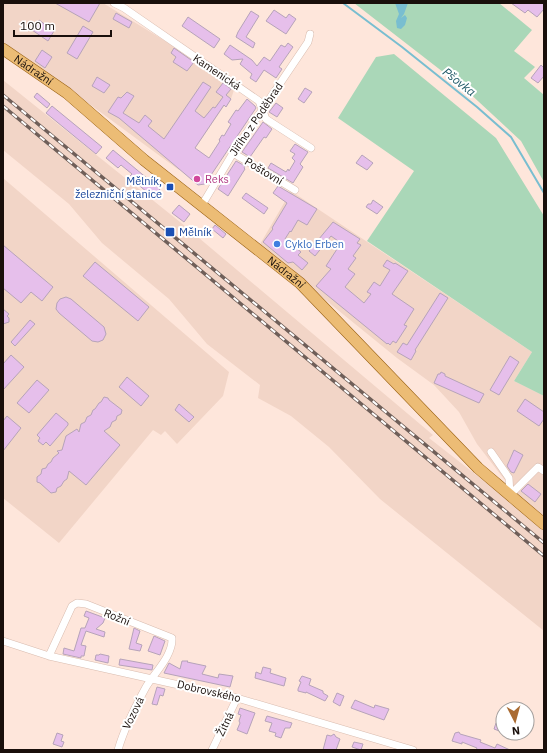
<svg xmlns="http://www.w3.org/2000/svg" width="547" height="753" font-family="'IBM Plex Sans',sans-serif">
	<rect width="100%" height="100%" fill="#fee6db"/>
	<path fill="#f2d5c7" d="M 3,3 L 103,3 L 175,47 L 234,90 L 231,99 L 226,107 L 224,106 L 187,160 L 179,170 L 50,75 L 3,43 Z
		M 3,80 L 180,222 L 433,435 L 429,438 L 493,488 L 544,530 L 544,631 L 380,499 L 329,447 L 291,416 L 258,398 L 260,385 L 207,344 L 169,299 L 102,243 L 69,204 L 3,150 Z
		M 3,178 L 229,372 L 223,396 L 177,444 L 165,431 L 161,435 L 153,430 L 59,543 L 3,498 Z
		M 291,191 L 532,352 L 514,381 L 544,396 L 544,517 L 514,492 L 477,444 L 459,412 L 434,385 L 397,358 L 259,246 Z"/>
	<path fill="#aad7b8" d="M 354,3 L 499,3 L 532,30 L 514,51 L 535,67 L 524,78 L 544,95 L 544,182 L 521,141 L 465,89 Z
		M 394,54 L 496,138 L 544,216 L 544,396 L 514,381 L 532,352 L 367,241 L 414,171 L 338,118 L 376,57 Z"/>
	<path fill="#79bed0" d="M 395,3 L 408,3 L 404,14 L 401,18 L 405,15 L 407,18 L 405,25 L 401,29 L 397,28 L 396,21 L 399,14 Z"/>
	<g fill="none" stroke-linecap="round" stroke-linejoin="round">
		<path stroke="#79bed0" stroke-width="2" d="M 343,3 L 402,47 L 477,107 L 511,137 L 544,193"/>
	</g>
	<path fill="#e6bfeb" stroke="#b6a3b9" d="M 55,3 L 100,3 L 89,22 Z
		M 511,3 L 544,3 L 544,9 L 537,17 L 528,10 L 525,13 Z
		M 274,10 L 286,18 L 289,14 L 296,19 L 286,34 L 266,21 Z
		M 251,11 L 259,16 L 246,37 L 255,43 L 253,48 L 236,37 L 238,32 Z
		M 116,13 L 132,22 L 129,28 L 113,19 Z
		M 188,17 L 220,39 L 214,48 L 182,26 Z
		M 39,20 L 54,31 L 48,41 L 32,30 Z
		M 83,26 L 93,32 L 77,59 L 67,53 Z
		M 288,43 L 293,47 L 279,67 L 282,69 L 276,78 L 264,70 L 256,82 L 250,78 L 252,74 L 240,64 L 243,59 L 232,60 L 224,54 L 230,45 L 252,60 L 257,66 L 264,57 L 270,61 L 281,45 L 285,47 Z
		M 174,48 L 194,62 L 187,71 L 173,62 L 176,57 L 171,53 Z
		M 42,50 L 52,57 L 45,68 L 35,61 Z
		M 541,65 L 544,68 L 544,76 L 538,83 L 531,78 Z
		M 97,77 L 110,85 L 104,93 L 92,86 Z
		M 203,82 L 211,87 L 195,111 L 204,118 L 213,107 L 215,108 L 223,97 L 216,92 L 223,83 L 231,89 L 226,95 L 231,99 L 226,107 L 224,105 L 195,148 L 209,158 L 220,141 L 219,140 L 222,135 L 224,136 L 231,124 L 228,122 L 236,110 L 238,111 L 247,99 L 255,106 L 256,108 L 205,184 L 198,185 L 119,118 L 108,112 L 118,97 L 121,98 L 127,92 L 134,96 L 123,113 L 139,123 L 145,115 L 152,121 L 148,126 L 164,139 Z
		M 305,88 L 312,92 L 304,103 L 298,99 Z
		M 37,93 L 50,104 L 47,108 L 34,97 Z
		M 276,103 L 283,108 L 277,117 L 269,112 Z
		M 52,106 L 102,147 L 96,154 L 46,113 Z
		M 263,122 L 272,129 L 266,138 L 264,137 L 250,157 L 242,152 Z
		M 295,144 L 308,152 L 300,164 L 303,167 L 293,183 L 268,168 L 271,163 L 286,172 L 288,169 L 289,171 L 295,161 L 292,158 L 295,154 L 290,151 Z
		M 113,150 L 160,189 L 153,197 L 129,177 L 132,174 L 121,165 L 118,168 L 106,158 Z
		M 362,155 L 373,163 L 367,170 L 356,163 Z
		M 236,161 L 245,166 L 244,168 L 245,169 L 228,196 L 218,189 Z
		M 278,186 L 317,209 L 307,225 L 298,220 L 291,232 L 290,231 L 285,239 L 301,252 L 298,255 L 308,263 L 302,270 L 293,262 L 288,263 L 263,242 L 273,229 L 272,228 L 287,203 L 273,193 Z
		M 246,193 L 268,208 L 264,214 L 242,198 Z
		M 373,200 L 383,207 L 377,214 L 366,207 L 368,204 L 371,204 Z
		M 179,205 L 190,214 L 184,222 L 172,213 Z
		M 333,222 L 360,239 L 357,243 L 361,245 L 353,256 L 356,258 L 348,269 L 355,274 L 345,287 L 364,303 L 371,294 L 367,292 L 374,282 L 380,286 L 390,270 L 383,266 L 387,260 L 394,264 L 395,263 L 408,271 L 392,294 L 414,309 L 404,325 L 407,326 L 396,343 L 393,341 L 390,345 L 388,343 L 387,344 L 316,286 L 331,269 L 326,266 L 341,243 L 331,236 L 315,256 L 309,251 Z
		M 215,225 L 226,234 L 223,238 L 212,229 Z
		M 3,245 L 53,287 L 42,301 L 31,292 L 21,303 L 3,288 Z
		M 95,262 L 149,307 L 138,321 L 83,276 Z
		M 440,293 L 448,298 L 415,350 L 416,351 L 411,360 L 397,352 L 403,343 L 407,345 Z
		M 66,297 L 71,299 L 104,327 L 106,334 L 103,340 L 98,342 L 92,341 L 59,313 L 56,309 L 57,303 L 60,299 Z
		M 3,309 L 9,314 L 7,316 L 9,318 L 9,322 L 3,324 Z
		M 30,320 L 35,324 L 15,346 L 11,342 Z
		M 11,355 L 24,367 L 3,390 L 3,364 Z
		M 510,356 L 519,362 L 499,395 L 490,390 Z
		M 441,372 L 445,374 L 445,376 L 484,394 L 479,403 L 434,383 L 438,374 L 440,374 Z
		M 127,377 L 149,396 L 141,406 L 119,387 Z
		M 37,380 L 49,390 L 29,413 L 17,403 Z
		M 104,397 L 108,398 L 109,400 L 122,410 L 121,414 L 117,416 L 116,420 L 112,422 L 110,427 L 104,431 L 120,445 L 86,485 L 69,471 L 67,479 L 64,481 L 61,486 L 57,488 L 56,492 L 51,493 L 40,483 L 37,482 L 37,477 L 41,474 L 42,469 L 46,468 L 48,464 L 51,462 L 53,458 L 59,453 L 57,451 L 62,450 L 66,436 L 77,429 L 79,432 L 81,424 L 85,422 L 87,417 L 91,415 L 93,410 L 95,409 L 99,403 L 101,402 Z
		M 525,399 L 544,412 L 544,419 L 539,426 L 517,411 Z
		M 179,404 L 194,417 L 189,422 L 175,410 Z
		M 56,413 L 68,423 L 68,425 L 50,446 L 46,442 L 43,445 L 38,441 L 40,438 L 37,435 Z
		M 7,416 L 21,428 L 3,451 L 3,421 Z
		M 514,450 L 523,455 L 514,473 L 511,472 L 507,466 Z
		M 528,484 L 541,494 L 535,502 L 521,491 Z
		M 86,611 L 105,618 L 103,623 L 96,629 L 105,632 L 104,637 L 86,631 L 81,645 L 86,646 L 84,656 L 81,656 L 81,658 L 63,654 L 64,648 L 74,651 L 81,628 L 85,628 L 89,618 L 84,616 Z
		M 134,628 L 140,631 L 136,643 L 142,645 L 140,651 L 129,649 Z
		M 154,636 L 165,641 L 160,655 L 148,651 Z
		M 100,654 L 109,656 L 108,663 L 95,660 L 96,655 L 99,655 Z
		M 120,659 L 153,665 L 152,670 L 119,665 Z
		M 182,661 L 188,661 L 187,662 L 206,666 L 202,674 L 218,678 L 219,674 L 233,676 L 230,687 L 164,673 L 169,663 L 180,669 Z
		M 263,667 L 271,669 L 270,673 L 286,678 L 284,686 L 255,678 L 256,672 L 261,674 Z
		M 302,676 L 311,679 L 309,685 L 323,691 L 323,693 L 328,696 L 325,701 L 306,692 L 306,693 L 298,691 L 298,689 L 301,682 L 299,681 Z
		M 157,687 L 165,689 L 163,696 L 160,695 L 157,705 L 152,704 Z
		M 337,693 L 344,696 L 340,706 L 333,702 Z
		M 355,700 L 374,708 L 375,705 L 389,709 L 384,720 L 351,708 Z
		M 240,708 L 255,713 L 247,734 L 237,730 L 240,723 L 239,721 L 241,715 L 238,714 Z
		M 267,716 L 292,723 L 290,728 L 285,728 L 281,738 L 275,736 L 276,733 L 269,731 L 272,723 L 265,721 Z
		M 496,723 L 503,725 L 502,732 L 494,729 Z
		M 459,732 L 460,734 L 481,740 L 480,742 L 495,748 L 497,744 L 510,750 L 476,750 L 477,748 L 462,742 L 462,744 L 452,741 L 455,733 Z
		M 57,733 L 63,735 L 61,741 L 64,742 L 62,747 L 53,744 Z
		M 334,734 L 336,737 L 340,739 L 336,750 L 323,750 L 327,735 L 331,736 Z
		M 354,742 L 363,744 L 361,750 L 352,747 Z"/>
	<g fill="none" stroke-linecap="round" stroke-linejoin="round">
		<defs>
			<path id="street" d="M 114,3 L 124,8 L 259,101 L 266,119 L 311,148
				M 233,153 L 295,190
				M 202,205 L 233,153 L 308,42 L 310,34
				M 491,452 L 509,478 L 510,495
				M 510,495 L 538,467 L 544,471
				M 3,641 L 49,656 L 237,698 L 413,750
				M 49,656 L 72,606 L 77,603 L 86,604 L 172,638 C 173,656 154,673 146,687 C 135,707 124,729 118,750
				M 212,750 L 237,698"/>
			<g id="primary">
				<path id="s1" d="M 3,49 L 67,93 L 144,160 L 300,283 L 478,468 L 544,524"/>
			</g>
		</defs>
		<use href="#street" stroke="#d9bcaf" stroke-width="8"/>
		<use href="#primary" stroke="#9a6214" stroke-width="12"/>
		<use href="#street" stroke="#fff" stroke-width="7"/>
		<use href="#primary" stroke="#ecbc75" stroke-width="11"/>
		<defs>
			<path id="rail" d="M 3,95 L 544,543
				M 3,106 L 544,556"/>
		</defs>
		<use href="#rail" stroke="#6f5f59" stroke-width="3.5"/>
		<use href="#rail" stroke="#fff" stroke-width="2" stroke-dasharray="6" stroke-linecap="butt"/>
	</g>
	<circle fill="#d1479c" stroke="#fff" stroke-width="1.5" cx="197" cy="179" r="4"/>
	<g fill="#1a4fb4" stroke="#fff" stroke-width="1.5">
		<rect x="166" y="183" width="8" height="8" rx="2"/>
		<rect x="165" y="227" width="10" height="10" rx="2"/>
	</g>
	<circle fill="#3f7fe0" stroke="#fff" stroke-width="1.5" cx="277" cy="244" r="4"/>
	<g text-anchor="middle" stroke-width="4" stroke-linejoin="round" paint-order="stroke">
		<g font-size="11" fill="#190f0b" stroke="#fff">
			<text dy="4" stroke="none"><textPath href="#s1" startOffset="37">Nádražní</textPath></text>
			<text transform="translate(217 72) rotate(34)" y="4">Kamenická</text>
			<text transform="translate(256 119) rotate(-56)" y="4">Jiřího z Poděbrad</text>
			<text transform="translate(264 171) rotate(31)" y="4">Poštovní</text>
			<text dy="4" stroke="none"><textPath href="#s1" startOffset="361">Nádražní</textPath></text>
			<text transform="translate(117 617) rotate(22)" y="4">Rožní</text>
			<text transform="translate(209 691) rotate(13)" y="4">Dobrovského</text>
			<text transform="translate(133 713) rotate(-64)" y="4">Vozová</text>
			<text transform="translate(225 724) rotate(-64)" y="4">Žitná</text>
		</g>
		<g font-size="11" fill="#b23c85" stroke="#fff" text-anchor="start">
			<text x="205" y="183">Reks</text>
		</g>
		<g font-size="11" fill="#164399" stroke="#fff" text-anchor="end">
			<text x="162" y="185">Mělník,<tspan x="162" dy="13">železniční stanice</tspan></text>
			<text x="179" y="236" text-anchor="start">Mělník</text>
		</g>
		<g font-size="11" fill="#366cbe" stroke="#fff" text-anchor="start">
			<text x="285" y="248">Cyklo Erben</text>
		</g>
		<g font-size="12" font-style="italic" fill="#1f5866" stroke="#fff">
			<text transform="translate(459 82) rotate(38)" y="4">Pšovka</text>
		</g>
	</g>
	<rect width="547" height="753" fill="none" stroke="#190f0b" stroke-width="8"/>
	<g transform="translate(515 721) rotate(174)"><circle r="19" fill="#ffffff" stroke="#a39f9d"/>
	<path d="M0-3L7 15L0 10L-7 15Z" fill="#aa6b32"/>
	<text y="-6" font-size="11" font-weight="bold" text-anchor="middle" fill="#190f0b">N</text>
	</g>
	<path d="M14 30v6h97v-6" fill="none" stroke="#190f0b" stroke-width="2"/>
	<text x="20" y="30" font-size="12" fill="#190f0b" stroke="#ffffff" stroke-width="3" paint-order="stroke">100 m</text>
</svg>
